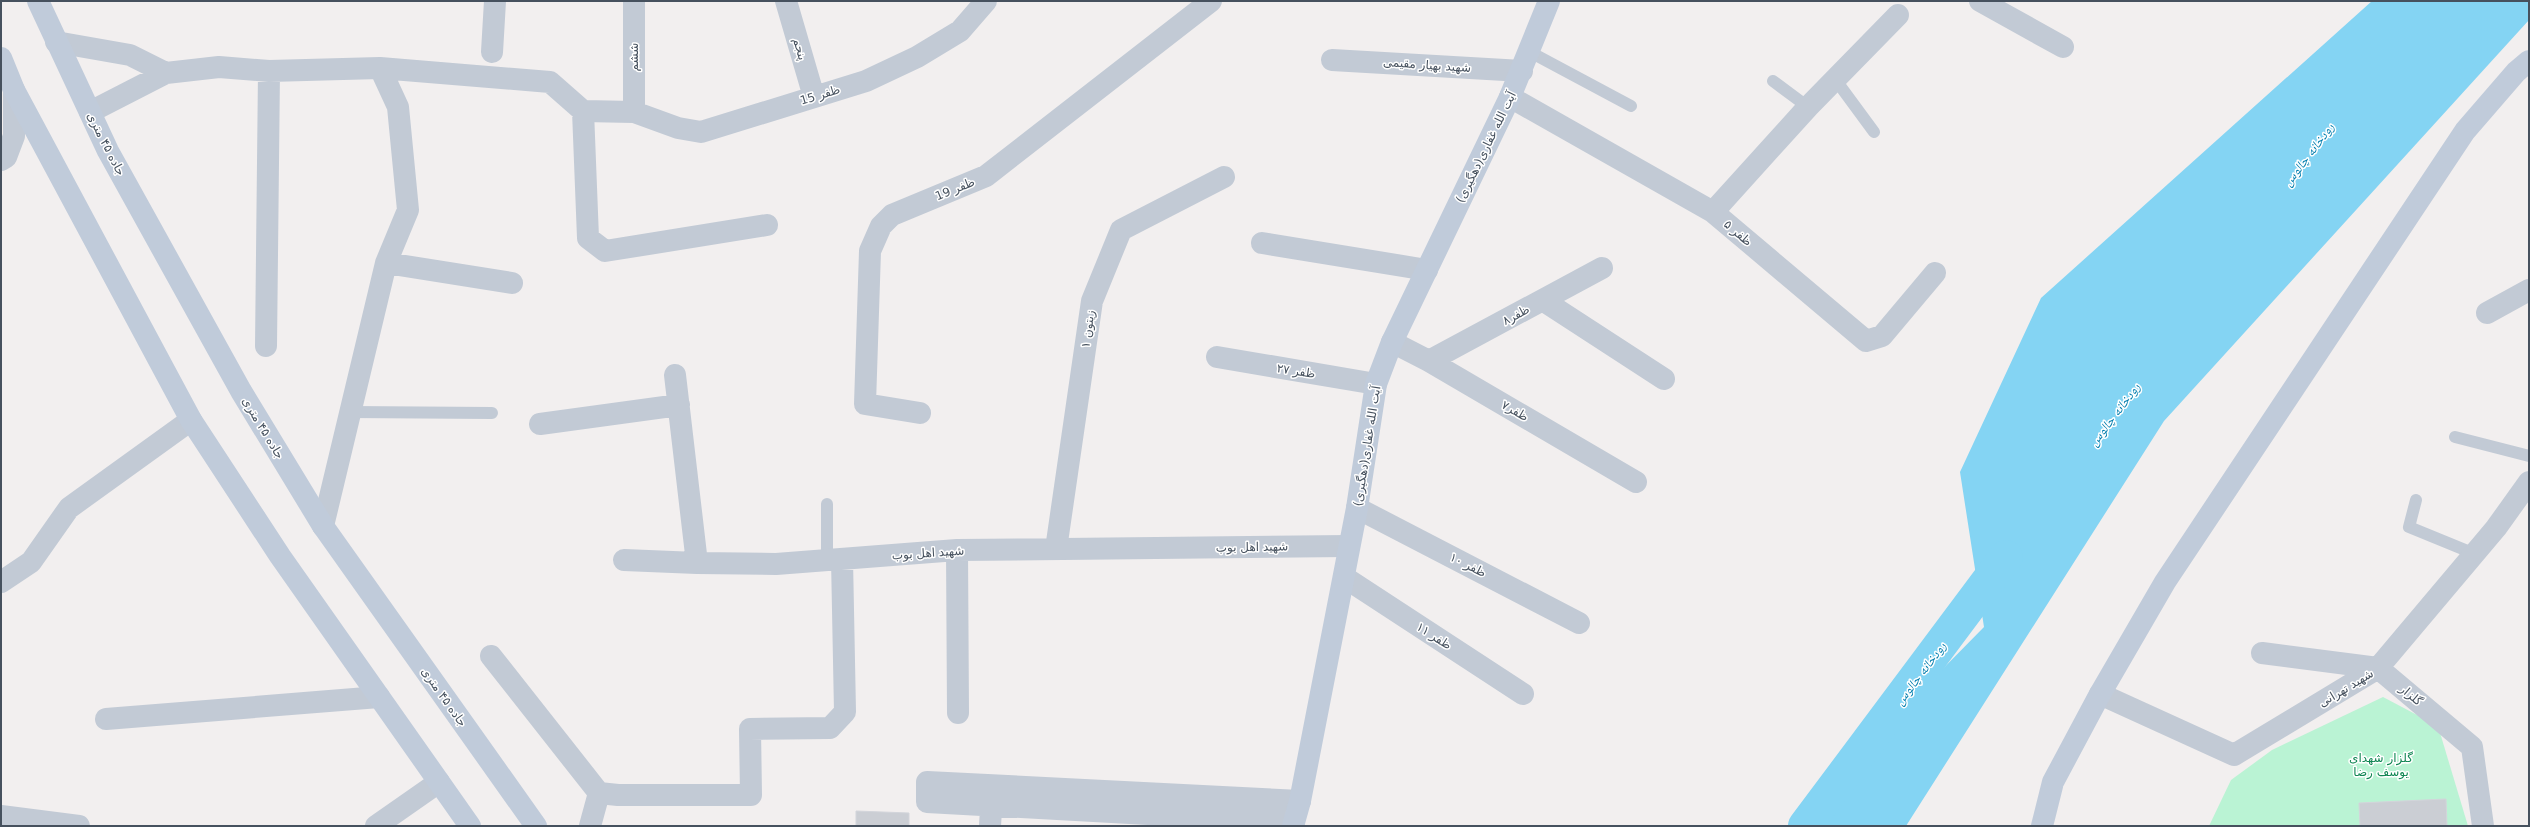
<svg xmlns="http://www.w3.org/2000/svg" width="2530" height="827" font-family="'DejaVu Sans','Noto Naskh Arabic',sans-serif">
	<rect width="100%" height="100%" fill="#f2efef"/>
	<path fill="#baf3d4" d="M 2383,697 L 2438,726 L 2468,826 L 2209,826 L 2231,780 L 2272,750 Z"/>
	<path fill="#84d4f3" d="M 2372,1 L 2529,1 L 2529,20 L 2164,421 L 1906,826 L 1788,826 L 1984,627 L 1960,472 L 2041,298 Z"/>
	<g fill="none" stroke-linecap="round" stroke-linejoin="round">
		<path stroke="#84d4f3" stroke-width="34" d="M 1805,826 L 2006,557"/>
	</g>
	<path fill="#cbced4" stroke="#d3d5db" d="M 2446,799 L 2447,826 L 2360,826 L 2359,803 Z
		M 856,811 L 909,813 L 909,826 L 856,826 Z"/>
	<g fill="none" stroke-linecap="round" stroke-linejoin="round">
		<path stroke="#c2cad5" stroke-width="12" d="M 1530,52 L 1631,106
			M 1835,79 L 1874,132
			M 1773,81 L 1808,107
			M 349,412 L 492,413
			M 2455,437 L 2529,456
			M 2416,500 L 2409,527 L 2475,554
			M 827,504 L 827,560"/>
		<path stroke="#c2cad5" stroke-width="22" d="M 786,1 L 814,97
			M 1980,1 L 2063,47
			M 56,42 L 130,55 L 166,73
			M 492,52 L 495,1
			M 1332,60 L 1522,71
			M 1510,97 L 1713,212 L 1866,341 L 1882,336 L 1935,273
			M 583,111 L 588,238 L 605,251 L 767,225
			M 90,112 L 166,73 L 219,67 L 269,71 L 380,68 L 550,82 L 583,111 L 634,112 L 678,128 L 701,132 L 866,81 L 917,57 L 960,31 L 986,1
			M 634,112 L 634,1
			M 1,160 L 6,157 L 14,136 L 14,90
			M 1713,212 L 1808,107 L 1898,15
			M 1262,243 L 1427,270
			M 386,263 L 512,283
			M 1544,301 L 1664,379
			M 2487,313 L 2529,290
			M 1392,342 L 1429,361 L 1636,482
			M 266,346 L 269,71
			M 1217,357 L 1376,384
			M 1429,361 L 1602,268
			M 675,375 L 697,563 L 776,564 L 957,550 L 1349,546
			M 920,413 L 865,404 L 870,251 L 881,226 L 892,215 L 986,176 L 1211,1
			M 540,424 L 679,405
			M 1357,508 L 1579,623
			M 323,526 L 386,263 L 408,210 L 398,107 L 380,68
			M 1056,549 L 1092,301 L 1121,230 L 1224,177
			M 957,550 L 958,713
			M 624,560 L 697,563
			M 1344,577 L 1523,694
			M 1,582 L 31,562 L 69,508 L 191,420
			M 2262,653 L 2378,668 L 2472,747 L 2483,826
			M 491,656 L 599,793 L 618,795 L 751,795 L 750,729 L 830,728 L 845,712 L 842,559
			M 2100,694 L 2234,755 L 2378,668 L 2496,528 L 2529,482
			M 106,719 L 379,697
			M 1,816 L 79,826
			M 1294,822 L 927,802 L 927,782 L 1300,801
			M 376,826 L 439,782
			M 590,826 L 599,793
			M 990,826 L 992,792"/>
		<path stroke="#c0cbda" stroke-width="22" d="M 38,1 L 108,151 L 241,391 L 323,526 L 536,826
			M 1,58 L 14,90 L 191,420 L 280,556 L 470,826
			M 1293,826 L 1300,801 L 1357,508 L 1376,384 L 1392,342 L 1510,97 L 1549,1
			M 2042,826 L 2053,782 L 2100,694 L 2165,582 L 2465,131 L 2516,72 L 2529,61"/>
	</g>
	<g text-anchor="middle" stroke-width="3" stroke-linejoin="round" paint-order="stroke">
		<g font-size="12" fill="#46515e" stroke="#fff">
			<text transform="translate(800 49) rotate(74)" y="4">پنجم</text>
			<text transform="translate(634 57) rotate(-90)" y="4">ششم</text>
			<text transform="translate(1427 65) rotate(4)" y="4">شهید بهیار مقیمی</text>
			<text transform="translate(820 95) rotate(-17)" y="4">ظفر 15</text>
			<text transform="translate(106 144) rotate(63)" y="4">جاده ۴۵ متری</text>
			<text transform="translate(1486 147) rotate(-64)" y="4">آیت الله غفاری(دهگیری)</text>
			<text transform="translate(955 189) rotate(-22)" y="4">ظفر 19</text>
			<text transform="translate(1738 233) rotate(40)" y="4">ظفر ۵</text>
			<text transform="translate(1516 315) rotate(-28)" y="4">ظفر۸</text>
			<text transform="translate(1088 329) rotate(-82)" y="4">زیتون ۱</text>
			<text transform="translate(1296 371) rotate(9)" y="4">ظفر ۲۷</text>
			<text transform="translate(1515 411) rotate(30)" y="4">ظفر۷</text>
			<text transform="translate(263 428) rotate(59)" y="4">جاده ۴۵ متری</text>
			<text transform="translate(1367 446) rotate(-81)" y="4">آیت الله غفاری(دهگیری)</text>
			<text transform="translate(1252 547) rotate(-1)" y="4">شهید اهل بوب</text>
			<text transform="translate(928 553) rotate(-4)" y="4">شهید اهل بوب</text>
			<text transform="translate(1468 565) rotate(27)" y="4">ظفر ۱۰</text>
			<text transform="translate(1434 636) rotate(33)" y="4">ظفر ۱۱</text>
			<text transform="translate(2346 688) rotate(-31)" y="4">شهید تهرانی</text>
			<text transform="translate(2411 695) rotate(40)" y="4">گلزار</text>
			<text transform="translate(444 697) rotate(55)" y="4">جاده ۴۵ متری</text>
		</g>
		<g font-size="12" fill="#108653" stroke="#fff">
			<text x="2381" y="762">گلزار شهدای<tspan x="2381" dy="14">یوسف رضا</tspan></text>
		</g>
		<g font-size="13" font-style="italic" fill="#027eae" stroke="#fff">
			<text transform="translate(2308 154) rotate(-53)" y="5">رودخانه چالوس</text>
			<text transform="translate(2114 414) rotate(-53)" y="5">رودخانه چالوس</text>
			<text transform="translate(1920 673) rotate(-53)" y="5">رودخانه چالوس</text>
		</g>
	</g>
	<rect width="2530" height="827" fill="none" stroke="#46515e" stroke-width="4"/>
</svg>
